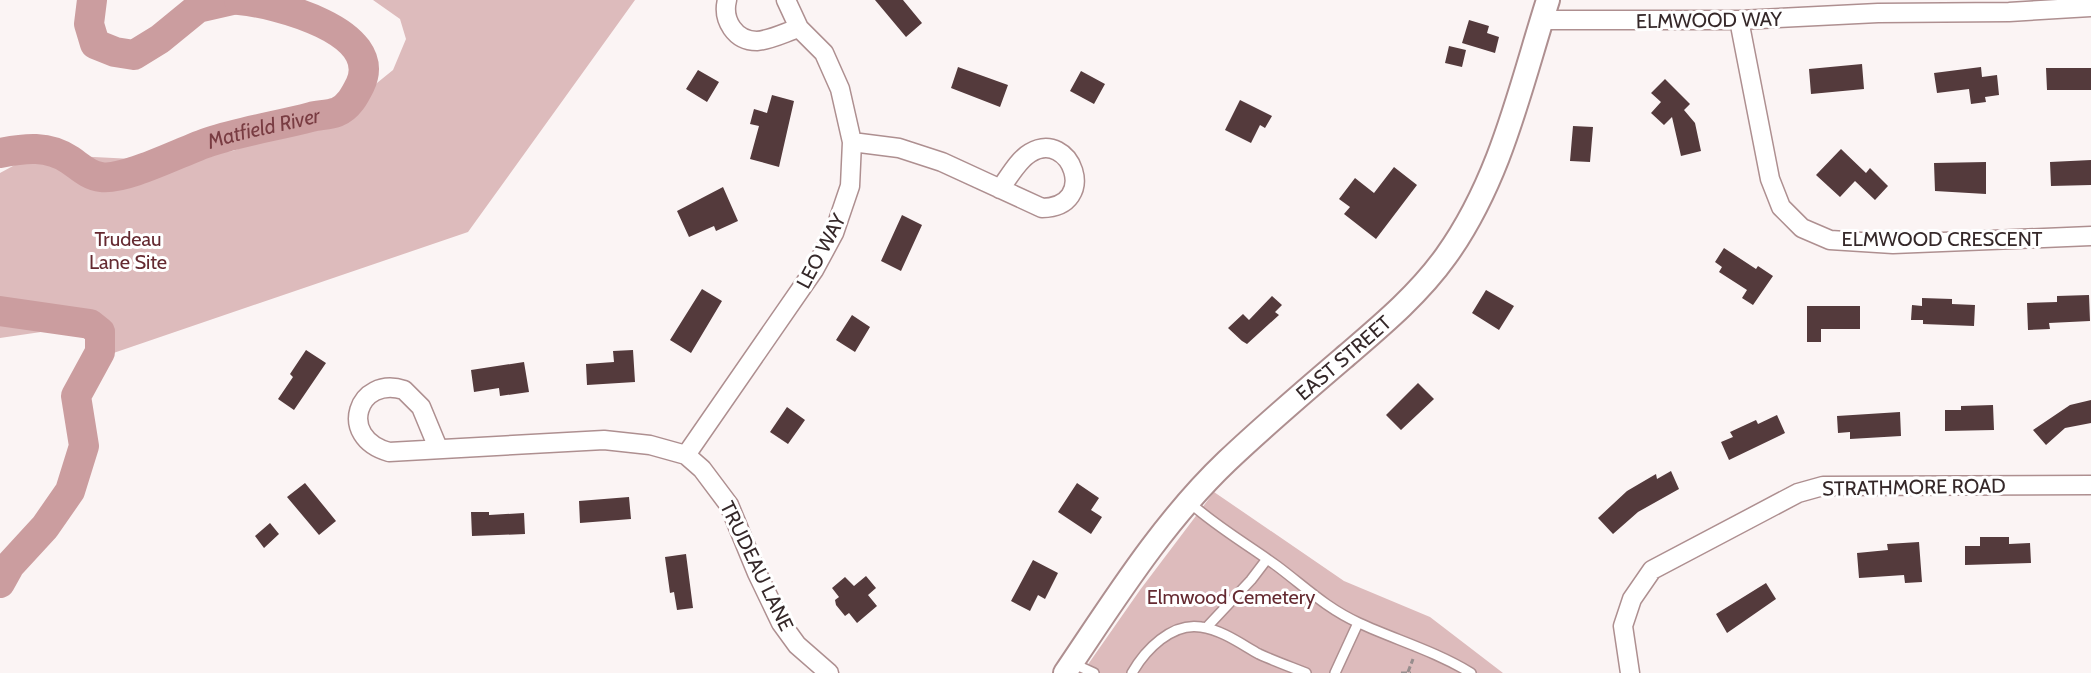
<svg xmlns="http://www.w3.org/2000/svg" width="2091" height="673" font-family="Cabin,sans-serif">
	<rect width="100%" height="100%" fill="#fbf4f4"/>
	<path fill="#ddbbbc" d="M 373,0 L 635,0 L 468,232 L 93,360 L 90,338 L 75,327 L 0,338 L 0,173 L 35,154 L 133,159 L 233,151 L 351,104 L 393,70 L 406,39 L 400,19 Z
		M 1214,492 L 1344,581 L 1430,617 L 1503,673 L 1082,673 L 1140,590 Z"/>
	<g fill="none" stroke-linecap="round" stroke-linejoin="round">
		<g stroke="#cb9d9f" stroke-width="30">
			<path d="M 92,0 L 89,24 L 95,44 L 115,52 L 134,55 L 160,39 L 198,8 L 233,0"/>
			<path id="s1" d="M 0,153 C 25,148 48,145 70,160 C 79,166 89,176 101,177 C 125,181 184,150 209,142 C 242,131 277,126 311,117 C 319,115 329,115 337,112 C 349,107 355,95 360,85 C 386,31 274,3 239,0"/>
			<path d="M 0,311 L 90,324 L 100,332 L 100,352 L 76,396 L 84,446 L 70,491 L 45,527 L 10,565 L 0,583"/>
		</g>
	</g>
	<path fill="#543a3c" d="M 875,0 L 903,0 L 922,23 L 906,37 Z
		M 1469,20 L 1489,26 L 1487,33 L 1499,37 L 1495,53 L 1462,43 Z
		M 1449,46 L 1466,50 L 1462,67 L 1445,63 Z
		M 1862,64 L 1864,89 L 1811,94 L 1809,69 Z
		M 958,67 L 1008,85 L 1000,107 L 951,88 Z
		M 1981,67 L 1982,77 L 1997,75 L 1999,95 L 1985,97 L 1986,102 L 1971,104 L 1969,89 L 1937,93 L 1934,73 Z
		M 2046,68 L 2091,68 L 2091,90 L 2047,90 Z
		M 698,70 L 719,82 L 707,102 L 686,89 Z
		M 1081,71 L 1105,84 L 1094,104 L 1070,91 Z
		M 1665,79 L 1690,104 L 1684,110 L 1695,123 L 1701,151 L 1681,156 L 1672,117 L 1664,125 L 1651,113 L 1661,102 L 1651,93 Z
		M 772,95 L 794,101 L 779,167 L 750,159 L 759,126 L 750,124 L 754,109 L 767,113 Z
		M 1240,100 L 1272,116 L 1265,128 L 1260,125 L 1251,143 L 1225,130 Z
		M 1573,126 L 1593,127 L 1590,162 L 1570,161 Z
		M 1841,149 L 1866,173 L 1870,168 L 1888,186 L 1875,200 L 1855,181 L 1840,197 L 1816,175 Z
		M 2091,160 L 2091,185 L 2051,186 L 2050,162 Z
		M 1986,162 L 1986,194 L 1935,191 L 1934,163 Z
		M 1394,167 L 1417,185 L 1376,239 L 1344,214 L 1350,207 L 1339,199 L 1355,178 L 1374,193 Z
		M 723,187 L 738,221 L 716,231 L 714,226 L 689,237 L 677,211 Z
		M 902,215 L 922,225 L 901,271 L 881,261 Z
		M 1724,248 L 1756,269 L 1758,266 L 1773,276 L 1753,305 L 1742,298 L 1747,290 L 1719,272 L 1722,267 L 1715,262 Z
		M 702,289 L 722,301 L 691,353 L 670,340 Z
		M 1486,290 L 1514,306 L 1499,330 L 1472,313 Z
		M 2089,295 L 2090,321 L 2049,323 L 2050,329 L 2028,330 L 2027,303 L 2057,302 L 2057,296 Z
		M 1272,296 L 1282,305 L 1275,312 L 1279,315 L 1247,344 L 1242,341 L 1228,328 L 1243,314 L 1249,320 Z
		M 1922,298 L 1952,299 L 1952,304 L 1975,305 L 1974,326 L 1923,324 L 1923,320 L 1911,320 L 1912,305 L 1922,306 Z
		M 1807,306 L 1860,306 L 1860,329 L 1821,329 L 1821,342 L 1807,342 Z
		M 852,315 L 870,327 L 855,352 L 836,340 Z
		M 306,350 L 326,363 L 294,410 L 278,399 L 293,377 L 290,374 Z
		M 633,350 L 635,382 L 587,385 L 586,364 L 614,362 L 613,351 Z
		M 524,362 L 529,392 L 500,396 L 499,388 L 474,392 L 471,370 Z
		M 1418,383 L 1434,399 L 1401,430 L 1386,415 Z
		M 2091,400 L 2091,423 L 2065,428 L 2046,445 L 2033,430 L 2070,405 Z
		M 1993,405 L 1994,430 L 1945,431 L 1945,410 L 1961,410 L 1961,406 Z
		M 787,407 L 805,420 L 788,444 L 770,432 Z
		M 1900,412 L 1901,436 L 1850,439 L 1850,432 L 1838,433 L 1837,416 Z
		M 1777,415 L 1785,433 L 1729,460 L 1721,442 L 1733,437 L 1730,432 L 1756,420 L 1758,424 Z
		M 1671,471 L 1679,489 L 1638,512 L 1613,534 L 1598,518 L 1627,491 L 1656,474 L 1657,479 Z
		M 305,483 L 336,521 L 319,535 L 287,497 Z
		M 1077,483 L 1099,498 L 1091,510 L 1102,517 L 1091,534 L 1058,512 Z
		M 629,497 L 631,519 L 580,523 L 579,501 Z
		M 471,512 L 489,512 L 489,515 L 524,513 L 525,534 L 472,536 Z
		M 270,523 L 279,534 L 264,548 L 255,536 Z
		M 1980,537 L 2009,537 L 2009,544 L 2030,543 L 2031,563 L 1965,565 L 1965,546 L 1980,546 Z
		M 1919,542 L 1922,582 L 1905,583 L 1904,575 L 1859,578 L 1857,553 L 1888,550 L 1887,544 Z
		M 686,554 L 693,608 L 677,610 L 674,592 L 670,593 L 665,557 Z
		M 1033,560 L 1058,573 L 1045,599 L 1038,595 L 1030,611 L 1011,601 Z
		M 866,576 L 876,588 L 868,595 L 877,606 L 857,623 L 849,613 L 845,616 L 836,605 L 835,600 L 839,597 L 832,588 L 845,577 L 854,586 Z
		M 1766,583 L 1776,599 L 1727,633 L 1716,614 Z"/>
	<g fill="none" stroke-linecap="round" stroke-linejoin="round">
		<defs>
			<path id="service" d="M 1188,501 C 1215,526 1247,544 1277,566 C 1305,587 1326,608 1359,623 C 1396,640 1435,651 1471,673
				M 1206,628 L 1251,580 L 1267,559
				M 1072,663 L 1094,673
				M 1132,673 C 1145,650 1172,622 1201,627 C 1222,630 1241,644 1259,654 C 1274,661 1291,667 1306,673
				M 1335,673 L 1358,623"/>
			<path id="minor" d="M 727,0 C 722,20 735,41 757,41 C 771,40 786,32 799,28
				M 1542,20 L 1739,20 L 1878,13 L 2009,12 L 2091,7
				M 1739,20 L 1770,179 L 1781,207 L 1802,228 L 1830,240 L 1893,244 L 2091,236
				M 852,142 L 899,148 L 942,162 L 1042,208 C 1100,207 1071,128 1030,153 C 1018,160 1009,177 1000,189
				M 438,448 L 421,407 L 404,390 C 358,375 336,437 389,452 L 604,440 L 650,445 L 686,455 L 702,469 L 729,505 L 757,573 L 781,623 L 797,645 L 829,673
				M 686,455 L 814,270 L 834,233 L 850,186 L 852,142 L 840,89 L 824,53 L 799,28 L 786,0
				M 1630,673 L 1623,626 L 1632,599 L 1652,570 L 1798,493 L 1823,486 L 2091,485"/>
			<g id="tertiary">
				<path id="s2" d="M 1065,673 C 1115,599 1162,523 1227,461 C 1266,424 1306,390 1347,355 C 1382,325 1419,294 1446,256 C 1501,179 1520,88 1548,0"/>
			</g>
		</defs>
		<use href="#service" stroke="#ae8f90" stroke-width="12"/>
		<use href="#minor" stroke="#ae8f90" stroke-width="21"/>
		<use href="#tertiary" stroke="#ae8f90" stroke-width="26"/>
		<path stroke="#978d8d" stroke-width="3" stroke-dasharray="6 3" stroke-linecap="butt" d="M 1408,672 L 1413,659
			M 1401,673 L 1411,673"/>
		<use href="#service" stroke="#fff" stroke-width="9"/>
		<use href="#minor" stroke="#fff" stroke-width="18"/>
		<use href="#tertiary" stroke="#fff" stroke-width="22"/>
	</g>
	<g text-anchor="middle" stroke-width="6" stroke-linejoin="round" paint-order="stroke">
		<g font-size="20" fill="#352829" stroke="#fff">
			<text transform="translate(1709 20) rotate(-1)" y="7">ELMWOOD WAY</text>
			<text x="1942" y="246">ELMWOOD CRESCENT</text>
			<text transform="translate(821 251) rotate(-62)" y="7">LEO WAY</text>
			<text dy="7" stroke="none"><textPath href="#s2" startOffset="423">EAST STREET</textPath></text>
			<text transform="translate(1914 487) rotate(-1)" y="7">STRATHMORE ROAD</text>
			<text transform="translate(757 566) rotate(64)" y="7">TRUDEAU LANE</text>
		</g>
		<g font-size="20" fill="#652a31" stroke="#fff">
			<text x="128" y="246">Trudeau<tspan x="128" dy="23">Lane Site</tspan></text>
			<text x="1231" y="604">Elmwood Cemetery</text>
		</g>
		<g font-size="21" font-style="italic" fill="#793c42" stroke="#fff">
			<text dy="7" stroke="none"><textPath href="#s1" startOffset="279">Matfield River</textPath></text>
		</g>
	</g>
</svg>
